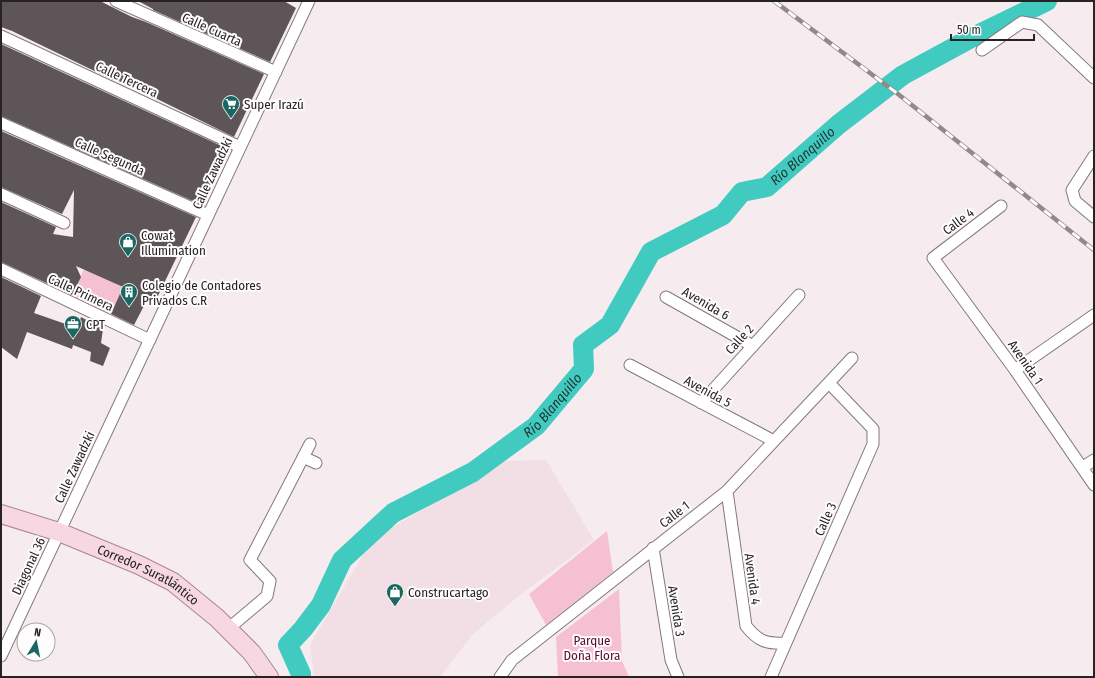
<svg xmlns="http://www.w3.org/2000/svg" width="1095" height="678" font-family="'Fira Sans Condensed',sans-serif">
	<rect width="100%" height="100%" fill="#f6ecef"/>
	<path fill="#f2dfe5" d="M 546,460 L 594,540 L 515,599 L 473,634 L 440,677 L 314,677 L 310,645 L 372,539 L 506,461 Z"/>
	<path fill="#f6c0d3" d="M 84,269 L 123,287 L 111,315 L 71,298 Z
		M 607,531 L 613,572 L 546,625 L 529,594 Z
		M 619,589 L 622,661 L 629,677 L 558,677 L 556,637 Z"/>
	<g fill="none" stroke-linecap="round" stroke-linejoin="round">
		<path stroke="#40cac0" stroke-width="20" id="s1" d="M 301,677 L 301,674 L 288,645 L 303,629 L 321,605 L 342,560 L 393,513 L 473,472 L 536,426 L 584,369 L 583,345 L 610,325 L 651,252 L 723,215 L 742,192 L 767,187 L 839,124 L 903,75 L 973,37 L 1047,1"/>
	</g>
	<path fill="#5e5558" d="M 1,1 L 100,1 L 132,17 L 146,22 L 264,74 L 234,137 L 135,88 L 114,79 L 113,80 L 12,31 L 1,27 Z
		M 138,1 L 284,1 L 296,8 L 270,62 L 153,10 L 153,9 Z
		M 1,44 L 228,149 L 202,205 L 1,116 Z
		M 1,131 L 196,217 L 155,302 L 148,298 L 134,325 L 111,314 L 123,287 L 76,266 L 81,277 L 72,295 L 1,262 L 1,202 L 56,227 L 53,234 L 73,237 L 74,190 L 62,214 L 1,187 Z
		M 1,277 L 41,296 L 34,313 L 77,328 L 81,317 L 103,329 L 101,343 L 110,348 L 103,366 L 90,361 L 91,352 L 73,345 L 72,349 L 27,332 L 17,359 L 1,347 Z"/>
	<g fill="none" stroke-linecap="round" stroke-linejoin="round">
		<defs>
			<path id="street" d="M 116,1 L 276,72
				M 1,36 L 240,147
				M 982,50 L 1022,22 L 1038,25 L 1094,78
				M 1,123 L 208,215
				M 1094,156 L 1072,190 L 1075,201 L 1094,217
				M 1,194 L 64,223
				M 1001,206 L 933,258 L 1015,370 L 1094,485
				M 1,269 L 150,340
				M 666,297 L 753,346
				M 630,365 L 774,441
				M 1015,370 L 1094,315
				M 701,403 L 799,295
				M 303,457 L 316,463
				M 1083,467 L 1094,460
				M 727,491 L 746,626 C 758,641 766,644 785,643
				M 653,548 L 671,660 L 678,677
				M 228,629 L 267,596 L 270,581 L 250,560 L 310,444
				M 1,656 L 309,1
				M 500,677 L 512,660 L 727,491 L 852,358
				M 771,677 L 873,444 L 873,429 L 829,383"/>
			<g id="primary">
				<path id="s2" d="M 1,514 L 59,532 L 139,565 L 173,582 L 217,618 L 252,653 L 269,677"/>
			</g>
		</defs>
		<use href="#street" stroke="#82797c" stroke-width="13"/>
		<use href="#primary" stroke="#aa8692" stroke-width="20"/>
		<use href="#street" stroke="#fff" stroke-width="11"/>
		<use href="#primary" stroke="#f6d7e2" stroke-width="18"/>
		<defs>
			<path id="rail" d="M 774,1 L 898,94 L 1094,250"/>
		</defs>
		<use href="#rail" stroke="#918a8c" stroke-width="4.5"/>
		<use href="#rail" stroke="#fefcfc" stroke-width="3" stroke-dasharray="9" stroke-linecap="butt"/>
	</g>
	<defs>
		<symbol id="supermarket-pin" viewBox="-11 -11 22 30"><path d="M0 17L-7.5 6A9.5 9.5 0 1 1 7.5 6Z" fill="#1a6661" stroke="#fefcfc"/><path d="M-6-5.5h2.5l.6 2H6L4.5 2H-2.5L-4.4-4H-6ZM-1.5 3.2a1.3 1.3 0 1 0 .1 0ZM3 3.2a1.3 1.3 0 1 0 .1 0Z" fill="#fff"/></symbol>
		<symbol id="shop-pin" viewBox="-11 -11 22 30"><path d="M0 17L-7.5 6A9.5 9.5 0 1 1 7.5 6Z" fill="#1a6661" stroke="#fefcfc"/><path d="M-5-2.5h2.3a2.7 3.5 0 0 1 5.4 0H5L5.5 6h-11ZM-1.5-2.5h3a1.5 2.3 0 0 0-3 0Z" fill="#fff"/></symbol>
		<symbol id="building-pin" viewBox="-11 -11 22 30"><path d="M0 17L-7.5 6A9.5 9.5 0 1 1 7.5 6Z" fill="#1a6661" stroke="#fefcfc"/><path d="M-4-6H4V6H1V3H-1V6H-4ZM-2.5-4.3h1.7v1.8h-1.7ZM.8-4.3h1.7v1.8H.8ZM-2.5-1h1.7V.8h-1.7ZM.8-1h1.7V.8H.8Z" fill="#fff"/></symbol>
		<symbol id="office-pin" viewBox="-11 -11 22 30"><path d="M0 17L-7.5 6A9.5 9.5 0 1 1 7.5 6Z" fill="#1a6661" stroke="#fefcfc"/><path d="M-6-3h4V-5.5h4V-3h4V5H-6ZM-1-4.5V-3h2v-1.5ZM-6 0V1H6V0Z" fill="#fff"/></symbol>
	</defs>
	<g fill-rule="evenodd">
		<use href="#supermarket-pin" x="221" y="94" width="20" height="27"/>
		<use href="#shop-pin" x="118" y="232" width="20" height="27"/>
		<use href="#building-pin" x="119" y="282" width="20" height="27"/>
		<use href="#office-pin" x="63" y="314" width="20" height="27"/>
		<use href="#shop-pin" x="385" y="582" width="20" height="27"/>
	</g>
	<g text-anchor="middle" stroke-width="4" stroke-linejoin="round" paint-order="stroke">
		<g font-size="13" fill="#272324" stroke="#fefcfc">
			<text transform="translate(212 29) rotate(24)" y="5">Calle Cuarta</text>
			<text transform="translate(127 79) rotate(25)" y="5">Calle Tercera</text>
			<text transform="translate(110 156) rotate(24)" y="5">Calle Segunda</text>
			<text transform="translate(212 173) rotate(-65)" y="5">Calle Zawadzki</text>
			<text transform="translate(958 221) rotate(-37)" y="5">Calle 4</text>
			<text transform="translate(81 292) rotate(25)" y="5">Calle Primera</text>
			<text transform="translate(706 303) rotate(30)" y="5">Avenida 6</text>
			<text transform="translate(739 339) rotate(-48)" y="5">Calle 2</text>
			<text transform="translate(1026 362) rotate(55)" y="5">Avenida 1</text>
			<text transform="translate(708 391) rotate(28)" y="5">Avenida 5</text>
			<text transform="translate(74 467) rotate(-65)" y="5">Calle Zawadzki</text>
			<text transform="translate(674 514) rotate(-38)" y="5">Calle 1</text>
			<text transform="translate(825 519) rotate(-66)" y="5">Calle 3</text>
			<text transform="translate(28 566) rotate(-65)" y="5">Diagonal 36</text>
			<text dy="5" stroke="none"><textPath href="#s2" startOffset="160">Corredor Suratlántico</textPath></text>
			<text transform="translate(753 579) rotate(82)" y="5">Avenida 4</text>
			<text transform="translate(677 611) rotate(81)" y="5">Avenida 3</text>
		</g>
		<g font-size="13" fill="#272324" stroke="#fefcfc" text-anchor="start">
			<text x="244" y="109">Super Irazú</text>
			<text x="141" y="240">Cowat<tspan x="141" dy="15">Illumination</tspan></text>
			<text x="142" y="290">Colegio de Contadores<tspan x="142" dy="15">Privados C.R</tspan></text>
			<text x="86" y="329">CPT</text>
			<text x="408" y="597">Construcartago</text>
		</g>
		<g font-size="13" fill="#5b0b34" stroke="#fefcfc">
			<text x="592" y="645">Parque<tspan x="592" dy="15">Doña Flora</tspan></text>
		</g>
		<g font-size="14" font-style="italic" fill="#203735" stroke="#fefcfc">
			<text dy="5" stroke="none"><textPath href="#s1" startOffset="773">Río Blanquillo</textPath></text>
			<text dy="5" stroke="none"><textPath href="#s1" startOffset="400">Río Blanquillo</textPath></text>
		</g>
	</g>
	<rect width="1095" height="678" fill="none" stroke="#272324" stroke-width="4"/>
	<g transform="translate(36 642) rotate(10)"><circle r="19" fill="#fefcfc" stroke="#a8a5a6"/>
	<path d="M0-3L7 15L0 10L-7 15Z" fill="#1a6661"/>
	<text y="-6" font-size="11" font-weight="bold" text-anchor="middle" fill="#272324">N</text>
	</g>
	<path d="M951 34v6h83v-6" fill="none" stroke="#272324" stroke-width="2"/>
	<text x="957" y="34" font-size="12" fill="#272324" stroke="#fefcfc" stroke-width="3" paint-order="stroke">50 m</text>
</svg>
